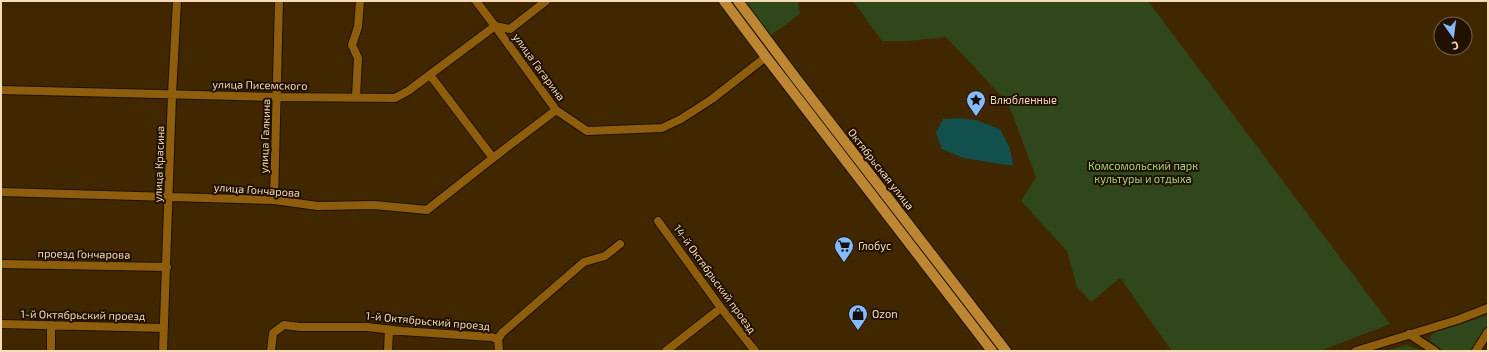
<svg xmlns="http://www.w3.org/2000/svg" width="1489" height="352" font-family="'Exo 2',sans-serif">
	<rect width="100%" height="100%" fill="#402700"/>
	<path fill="#2f471b" d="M 739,1 L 798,1 L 800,14 L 766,39 Z
		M 853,1 L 1148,1 L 1390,324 L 1320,351 L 1172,351 L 1120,278 L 1091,302 L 1077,287 L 1067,251 L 1021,201 L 1036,177 L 1008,103 L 946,37 L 907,41 L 882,41 Z
		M 1488,315 L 1488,327 L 1472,351 L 1444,351 L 1430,341 L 1431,336 L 1433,333 Z
		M 1406,345 L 1423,351 L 1385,351 Z"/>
	<path fill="#12504e" d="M 959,118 L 976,120 L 1000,129 L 1010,148 L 1013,166 L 964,158 L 942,149 L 936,133 L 943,119 Z"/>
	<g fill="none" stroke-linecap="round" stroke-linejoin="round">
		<defs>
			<path id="minor" d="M 476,1 L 495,26 L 556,110 L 587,131 L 662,128 L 681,119 L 712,99 L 766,57
				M 430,75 L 493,158
				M 1,90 L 277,97 L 395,98 L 408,91 L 495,26 L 510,29 L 546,1
				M 356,97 L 358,58 L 352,45 L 358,27 L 360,1
				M 1,192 L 274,200 L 318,206 L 374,205 L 427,210 L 493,158 L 556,110
				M 274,200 L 279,1
				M 658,221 L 721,308 L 755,351
				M 1,264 L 167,267
				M 1,324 L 164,328
				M 1409,334 L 1435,351
				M 498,339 L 499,351
				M 51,351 L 51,325
				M 163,351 L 172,94 L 177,1
				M 271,351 L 273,333 L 284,325 L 300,327 L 367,327 L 402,331 L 491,337 L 498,339 L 502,333 L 584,262 L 605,256 L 620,244
				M 388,351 L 389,330
				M 666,351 L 721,308
				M 1356,351 L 1457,320 L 1488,308
				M 1476,351 L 1488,332"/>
			<path id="major" d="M 724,1 L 766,57 L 992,351
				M 738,1 L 795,77 L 1006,351"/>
		</defs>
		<use href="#minor" stroke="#201100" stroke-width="10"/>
		<use href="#major" stroke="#201100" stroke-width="12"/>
		<use href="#minor" stroke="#8e5e0d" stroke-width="8"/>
		<use href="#major" stroke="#bd8633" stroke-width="10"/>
	</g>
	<defs>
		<symbol id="sight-pin" viewBox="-11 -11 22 30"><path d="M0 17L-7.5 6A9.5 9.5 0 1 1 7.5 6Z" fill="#85bbfb" stroke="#201100"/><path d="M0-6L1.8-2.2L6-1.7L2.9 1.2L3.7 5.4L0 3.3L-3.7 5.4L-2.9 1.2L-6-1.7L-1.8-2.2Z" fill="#111"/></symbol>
		<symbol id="supermarket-pin" viewBox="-11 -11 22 30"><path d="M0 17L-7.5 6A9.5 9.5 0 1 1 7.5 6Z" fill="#85bbfb" stroke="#201100"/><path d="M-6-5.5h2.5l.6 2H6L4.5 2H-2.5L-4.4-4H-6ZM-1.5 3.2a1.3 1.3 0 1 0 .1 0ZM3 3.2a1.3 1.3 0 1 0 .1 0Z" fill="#111"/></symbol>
		<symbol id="shop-pin" viewBox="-11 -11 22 30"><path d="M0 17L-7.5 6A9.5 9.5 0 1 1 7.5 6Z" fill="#85bbfb" stroke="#201100"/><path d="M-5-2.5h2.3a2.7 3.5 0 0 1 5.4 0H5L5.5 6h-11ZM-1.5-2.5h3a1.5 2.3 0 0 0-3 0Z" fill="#111"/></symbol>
	</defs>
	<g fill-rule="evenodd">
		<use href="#sight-pin" x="965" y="89" width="22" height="30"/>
		<use href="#supermarket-pin" x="833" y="235" width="22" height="30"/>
		<use href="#shop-pin" x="847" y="303" width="22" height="30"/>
	</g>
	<g text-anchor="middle" stroke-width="4" stroke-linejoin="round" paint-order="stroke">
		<g font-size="11" fill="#f6dbb9" stroke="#201100">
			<text transform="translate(539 67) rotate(54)" y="4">улица Гагарина</text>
			<text transform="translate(260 85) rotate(1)" y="4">улица Писемского</text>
			<text transform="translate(265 136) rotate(-88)" y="4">улица Галкина</text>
			<text transform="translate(159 164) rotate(-88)" y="4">улица Красина</text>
			<text transform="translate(881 169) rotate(52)" y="4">Октябрьская улица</text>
			<text transform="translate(257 190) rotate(4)" y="4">улица Гончарова</text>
			<text transform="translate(84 254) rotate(1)" y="4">проезд Гончарова</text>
			<text transform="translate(715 279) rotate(54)" y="4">14-й Октябрьский проезд</text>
			<text transform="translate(83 315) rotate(1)" y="4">1-й Октябрьский проезд</text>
			<text transform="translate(428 321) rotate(5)" y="4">1-й Октябрьский проезд</text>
		</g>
		<g font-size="11" fill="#f6dbb9" stroke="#201100" text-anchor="start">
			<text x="990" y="104">Влюбленные</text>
			<text x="858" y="250">Глобус</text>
			<text x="872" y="318">Ozon</text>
		</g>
		<g font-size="11" fill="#a2d67c" stroke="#201100">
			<text x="1143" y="170">Комсомольский парк<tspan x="1143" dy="13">культуры и отдыха</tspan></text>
		</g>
	</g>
	<rect width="1489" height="352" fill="none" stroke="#f6dbb9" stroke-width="4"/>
	<g transform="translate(1453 36) rotate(166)"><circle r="19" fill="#201100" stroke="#76624a"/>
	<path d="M0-3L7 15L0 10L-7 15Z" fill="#85bbfb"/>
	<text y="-6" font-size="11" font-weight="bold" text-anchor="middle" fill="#f6dbb9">С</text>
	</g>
</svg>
